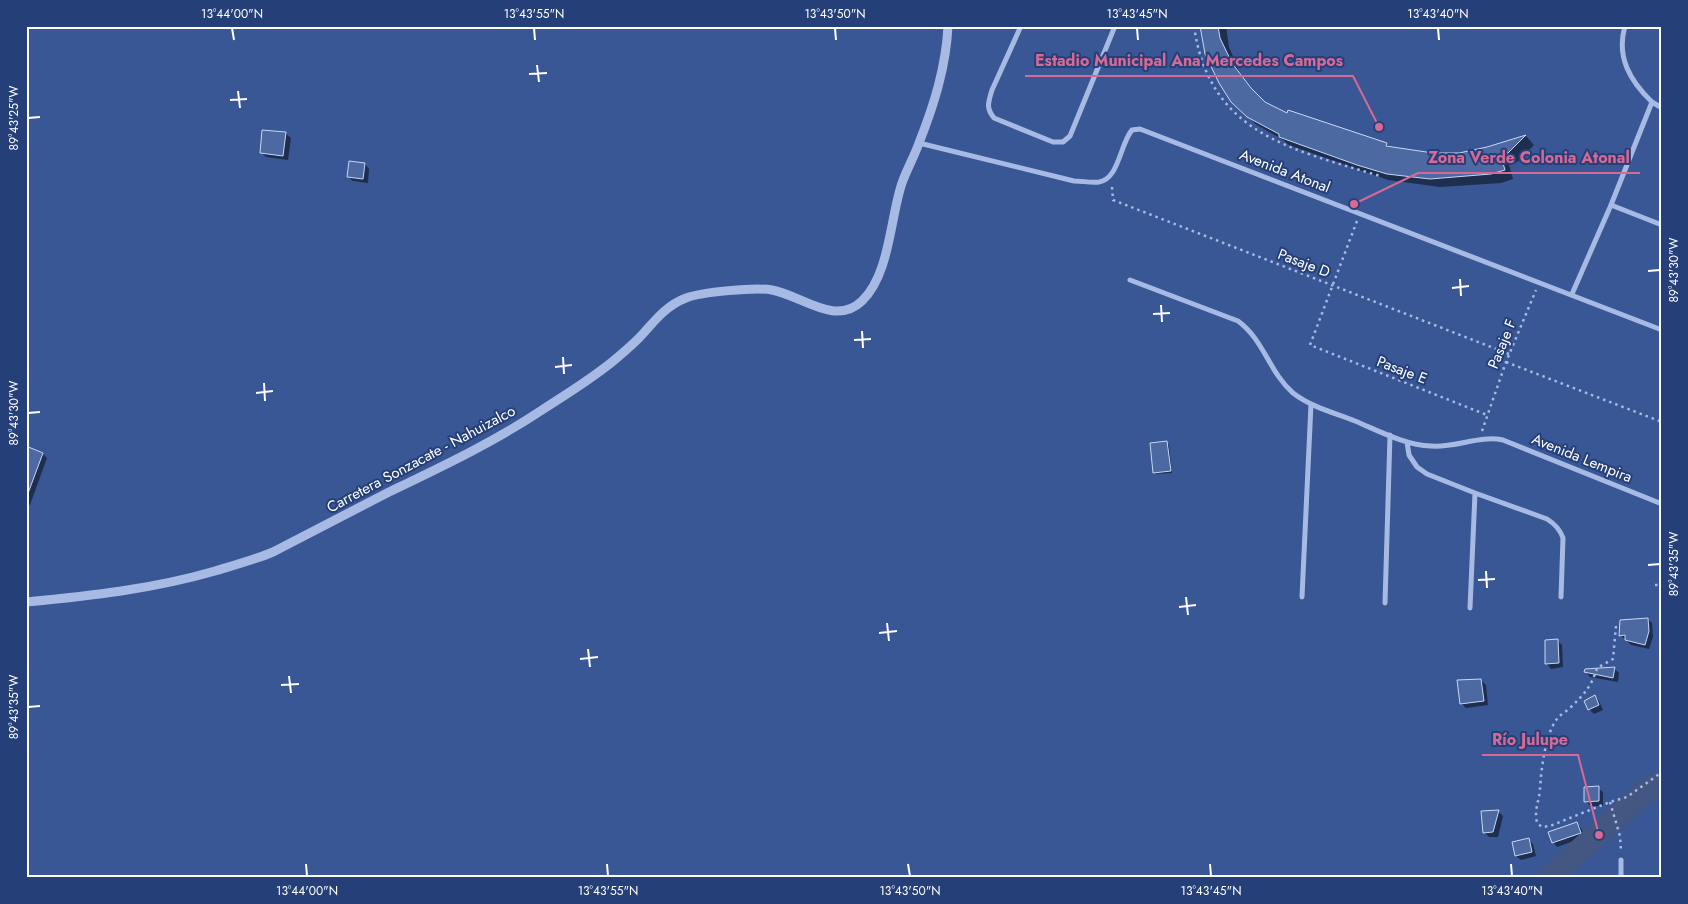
<svg xmlns="http://www.w3.org/2000/svg" width="1688" height="904" font-family="Jost,sans-serif">
	<rect width="100%" height="100%" fill="#253f78"/>
	<path fill="#395695" d="M 26,26 L 1662,26 L 1662,878 L 26,878 Z"/>
	<path fill="#0007" d="M 1201,26 L 1226,26 L 1229,47 L 1240,73 L 1249,87 L 1265,103 L 1288,114 L 1386,144 L 1391,148 L 1433,155 L 1459,154 L 1487,149 L 1526,136 L 1534,145 L 1517,162 L 1509,165 L 1513,179 L 1501,183 L 1440,187 L 1388,180 L 1289,145 L 1283,140 L 1257,125 L 1241,111 Z
		M 263,131 L 286,134 L 291,138 L 288,160 L 266,157 L 261,152 Z
		M 365,164 L 369,169 L 368,183 L 353,181 L 348,177 Z
		M 1167,443 L 1169,445 L 1172,473 L 1156,474 L 1154,472 Z
		M 27,448 L 43,454 L 47,458 L 30,505 L 26,503 Z
		M 1659,589 L 1662,589 L 1662,619 L 1661,618 Z
		M 1648,619 L 1652,623 L 1653,637 L 1649,649 L 1631,645 L 1620,635 Z
		M 1557,640 L 1562,645 L 1563,667 L 1551,669 L 1547,664 L 1546,641 Z
		M 1615,669 L 1619,673 L 1618,682 L 1590,677 L 1586,672 Z
		M 1481,680 L 1486,685 L 1488,705 L 1466,708 L 1461,703 Z
		M 1595,696 L 1599,701 L 1603,710 L 1594,714 L 1589,709 Z
		M 1598,788 L 1603,792 L 1603,806 L 1590,806 L 1586,801 Z
		M 1498,811 L 1503,816 L 1498,837 L 1489,837 L 1484,832 Z
		M 1577,823 L 1581,828 L 1585,837 L 1557,847 L 1553,842 Z
		M 1528,839 L 1533,844 L 1536,856 L 1521,860 L 1516,856 L 1514,843 Z"/>
	<g fill="none" stroke-linecap="round" stroke-linejoin="round">
		<path stroke="#445782" stroke-width="24" d="M 1549,878 L 1648,789 L 1662,783"/>
	</g>
	<path fill="#4d69a2" stroke="#c9d7f3" d="M 1200,26 L 1218,26 L 1220,38 L 1232,63 L 1251,88 L 1265,102 L 1287,113 L 1288,110 L 1387,143 L 1386,146 L 1433,153 L 1459,153 L 1487,147 L 1526,135 L 1508,153 L 1501,156 L 1505,170 L 1491,174 L 1430,179 L 1387,174 L 1357,165 L 1279,137 L 1279,134 L 1247,117 L 1231,102 L 1219,83 L 1205,54 Z
		M 262,130 L 286,132 L 283,156 L 260,153 Z
		M 349,161 L 365,163 L 363,179 L 347,177 Z
		M 1167,441 L 1171,471 L 1153,473 L 1150,443 Z
		M 26,446 L 43,453 L 27,496 L 26,496 Z
		M 1648,618 L 1649,631 L 1645,645 L 1625,640 L 1625,635 L 1619,636 L 1620,620 Z
		M 1558,639 L 1559,663 L 1545,664 L 1545,640 Z
		M 1615,667 L 1613,678 L 1584,672 L 1585,669 Z
		M 1481,679 L 1484,701 L 1460,704 L 1457,680 Z
		M 1595,695 L 1599,705 L 1588,710 L 1584,701 Z
		M 1599,786 L 1599,801 L 1584,802 L 1584,787 Z
		M 1499,810 L 1493,832 L 1483,833 L 1481,811 Z
		M 1577,822 L 1581,833 L 1552,843 L 1548,832 Z
		M 1529,838 L 1532,852 L 1515,856 L 1512,842 Z"/>
	<g fill="none" stroke-linecap="round" stroke-linejoin="round">
		<path stroke="#a7bae3" stroke-width="2.5" stroke-dasharray="2.5 4" stroke-linecap="butt" d="M 1194,26 C 1209,134 1291,149 1380,176
			M 1112,187 L 1113,200 L 1509,354
			M 1357,221 L 1310,345 L 1487,415
			M 1506,362 L 1662,422
			M 1482,431 L 1506,362 L 1536,290
			M 1655,585 L 1662,585
			M 1616,626 L 1613,659 L 1597,668 C 1591,688 1583,695 1569,709 C 1565,712 1560,715 1557,719 C 1545,734 1541,771 1540,789 C 1539,803 1534,808 1537,823 L 1542,827 L 1550,826 L 1610,802 L 1627,797 L 1662,772
			M 1610,802 L 1620,836 L 1621,851"/>
		<path stroke="#a7bae3" stroke-width="5" d="M 1021,26 L 992,90 C 988,103 986,108 994,118 L 1053,142 L 1063,142 L 1070,136 L 1115,26
			M 1652,102 L 1662,108
			M 919,143 L 1074,181 C 1082,181 1091,183 1099,182 C 1119,179 1120,144 1132,130 L 1140,129 L 1662,330
			M 1611,205 L 1662,225
			M 1130,280 L 1238,321 C 1264,340 1269,372 1293,393 C 1311,407 1335,413 1355,421 C 1379,431 1405,445 1431,446 C 1456,448 1479,435 1503,440 L 1662,504
			M 1572,294 L 1611,205 L 1652,102 C 1630,81 1616,57 1625,26
			M 1407,442 L 1409,455 L 1417,467 L 1427,474 L 1475,493 L 1547,519 C 1555,524 1560,529 1563,538 L 1561,597
			M 1302,597 L 1311,404
			M 1385,603 L 1390,435
			M 1470,608 L 1475,493
			M 1621,878 L 1621,860"/>
		<path stroke="#a7bae3" stroke-width="9" d="M 26,602 C 90,596 153,589 215,571 C 235,565 254,560 273,552 C 312,532 350,512 389,492 C 441,467 494,442 542,410 C 568,393 595,377 618,357 C 625,351 632,345 639,338 C 654,322 665,306 686,298 C 701,292 756,287 772,290 C 801,295 835,327 862,301 C 890,274 890,218 902,183 C 907,169 914,157 919,143 C 934,105 946,67 948,26"/>
	</g>
	<path fill="none" stroke="#fff" stroke-width="2" d="M 232,28 L 234,40M 534,28 L 535,40M 835,28 L 836,40M 1137,28 L 1138,40M 1438,28 L 1439,40M 537,65 L 539,82M 529,74 L 547,73M 238,91 L 240,108M 230,100 L 247,99M 28,118 L 40,117M 1648,271 L 1660,270M 1460,279 L 1461,296M 1452,288 L 1469,286M 1161,305 L 1162,322M 1153,314 L 1170,313M 862,331 L 863,348M 854,340 L 871,339M 563,357 L 564,374M 555,367 L 572,365M 264,383 L 265,401M 256,393 L 273,391M 28,413 L 40,412M 1648,565 L 1660,564M 1486,571 L 1487,588M 1478,580 L 1495,579M 1186,597 L 1188,615M 1179,607 L 1196,605M 887,623 L 889,641M 879,633 L 897,631M 588,649 L 590,667M 580,659 L 598,657M 289,676 L 291,693M 281,685 L 299,684M 28,707 L 40,706M 306,864 L 307,876M 607,864 L 608,876M 908,864 L 910,876M 1210,864 L 1211,876M 1511,864 L 1512,876"/>
	<g text-anchor="middle" stroke-width="4" stroke-linejoin="round" paint-order="stroke">
		<g font-size="15" fill="#fff" stroke="#253f78">
			<text transform="translate(1285 171) rotate(21)" y="5">Avenida Atonal</text>
			<text transform="translate(1304 263) rotate(21)" y="5">Pasaje D</text>
			<text transform="translate(1502 344) rotate(-68)" y="5">Pasaje F</text>
			<text transform="translate(1402 370) rotate(21)" y="5">Pasaje E</text>
			<text transform="translate(1582 458) rotate(22)" y="5">Avenida Lempira</text>
			<text transform="translate(421 459) rotate(-28)" y="5">Carretera Sonzacate - Nahuizalco</text>
		</g>
	</g>
	<path fill="none" stroke="#d76994" stroke-width="2" d="M1379 127L1353 76H1025M1354 204L1418 173H1640M1599 835L1578 755H1482"/>
	<g fill="#d76994" stroke="#253f78" stroke-width="2">
		<circle cx="1379" cy="127" r="5"/>
		<circle cx="1354" cy="204" r="5"/>
		<circle cx="1599" cy="835" r="5"/>
	</g>
	<g font-size="16" text-anchor="middle" font-weight="bold" fill="#d76994" stroke="#253f78" stroke-width="4" stroke-linejoin="round" paint-order="stroke">
		<text x="1189" y="66">Estadio Municipal Ana Mercedes Campos</text>
		<text x="1529" y="163">Zona Verde Colonia Atonal</text>
		<text x="1530" y="745">Río Julupe</text>
	</g>
	<rect width="1688" height="904" fill="none" stroke="#253f78" stroke-width="55"/>
	<rect x="28" y="28" width="1632" height="848" fill="none" stroke="#fff" stroke-width="2"/>
	<g font-size="12" text-anchor="middle" fill="#fff">
		<text x="232" y="18">13°44'00"N</text>
		<text x="534" y="18">13°43'55"N</text>
		<text x="835" y="18">13°43'50"N</text>
		<text x="1137" y="18">13°43'45"N</text>
		<text x="1438" y="18">13°43'40"N</text>
		<text transform="translate(14 118) rotate(-90)" y="4">89°43'25"W</text>
		<text transform="translate(1674 270) rotate(-90)" y="4">89°43'30"W</text>
		<text transform="translate(14 413) rotate(-90)" y="4">89°43'30"W</text>
		<text transform="translate(1674 564) rotate(-90)" y="4">89°43'35"W</text>
		<text transform="translate(14 707) rotate(-90)" y="4">89°43'35"W</text>
		<text x="307" y="895">13°44'00"N</text>
		<text x="608" y="895">13°43'55"N</text>
		<text x="910" y="895">13°43'50"N</text>
		<text x="1211" y="895">13°43'45"N</text>
		<text x="1512" y="895">13°43'40"N</text>
	</g>
</svg>
